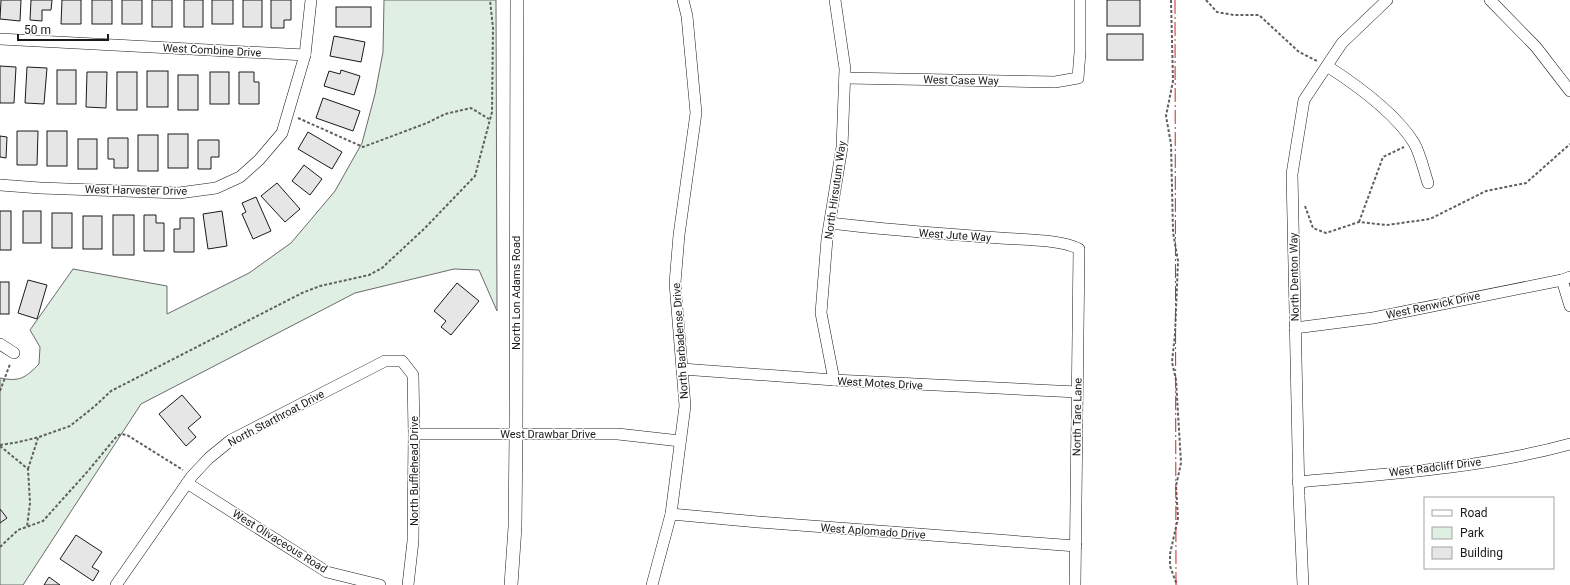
<svg xmlns="http://www.w3.org/2000/svg" width="1570" height="585" viewBox="0 0 1570 585" font-family="Roboto,sans-serif">
	<style>
		.green { fill: #e0efe3; stroke: #6a6a6a }
		.building { fill: #e6e6e6; stroke: #1a1a1a }
		.lines { fill: none; stroke-linecap: round; stroke-linejoin: round }
		.minor-casing { stroke: #1a1a1a; stroke-width: 12 }
		.tertiary-casing { stroke: #1a1a1a; stroke-width: 14 }
		.path { stroke: #5f5f5f; stroke-width: 2; stroke-dasharray: 3 2; stroke-linecap: butt }
		.minor { stroke: #fff; stroke-width: 11 }
		.tertiary { stroke: #fff; stroke-width: 13 }
		.power { stroke: #c62828; stroke-width: 1; stroke-dasharray: 14 3 2 3; stroke-linecap: butt }
		.labels { text-anchor: middle; stroke-width: 3; stroke-linejoin: round; paint-order: stroke }
		.street-label { font-size: 11px; fill: #1a1a1a; stroke: #fff }
	</style>
	<rect width="100%" height="100%" fill="#fff"/>
	<path class="green" d="M384,0H496L497,311L479,270L454,269L355,293L141,404L23,585H0V378C20,382 25,378 39,364L40,347L30,330L73,269L167,286V314L249,273L291,243L335,191L362,143L375,94L383,52Z"/>
	<g class="building">
		<path d="M1,0H21L20,21L0,19Z"/>
		<path d="M31,0H52L51,10H42V21L30,20Z"/>
		<path d="M62,0H81V24H61Z"/>
		<rect x="92" y="0" width="20" height="24"/>
		<rect x="122" y="0" width="20" height="24"/>
		<rect x="152" y="0" width="20" height="27"/>
		<rect x="184" y="0" width="19" height="27"/>
		<rect x="212" y="0" width="21" height="24"/>
		<rect x="243" y="0" width="19" height="27"/>
		<path d="M271,0H291V20H284V28H271Z"/>
		<rect x="1107" y="0" width="33" height="26"/>
		<rect x="336" y="7" width="35" height="20"/>
		<rect x="1107" y="34" width="36" height="26"/>
		<path d="M334,36L365,42L361,62L330,56Z"/>
		<path d="M0,66L16,67L14,103H0Z"/>
		<path d="M27,67L47,68L44,104L25,103Z"/>
		<rect x="57" y="70" width="19" height="34"/>
		<path d="M341,70L360,76L354,95L324,86L329,71L340,74Z"/>
		<rect x="147" y="71" width="21" height="36"/>
		<path d="M87,72H107L106,108L86,107Z"/>
		<rect x="117" y="72" width="20" height="38"/>
		<rect x="210" y="72" width="19" height="32"/>
		<path d="M239,72H254V82H259V104H239Z"/>
		<rect x="178" y="75" width="20" height="35"/>
		<path d="M323,98L360,111L353,131L316,118Z"/>
		<path d="M17,131H38L37,165H17Z"/>
		<rect x="47" y="131" width="20" height="35"/>
		<path d="M308,132L342,152L332,169L298,149Z"/>
		<rect x="168" y="134" width="20" height="34"/>
		<rect x="138" y="135" width="20" height="36"/>
		<path d="M0,136L7,137L6,158L0,157Z"/>
		<path d="M108,138H128V168H114V159H108Z"/>
		<rect x="78" y="139" width="19" height="30"/>
		<path d="M198,140H219V157H211V169H198Z"/>
		<path d="M304,165L322,179L310,195L292,181Z"/>
		<path d="M277,183L300,209L285,222L261,196Z"/>
		<path d="M256,197L271,231L253,239L242,214L246,212L242,203Z"/>
		<rect x="0" y="211" width="11" height="39"/>
		<rect x="23" y="211" width="18" height="32"/>
		<path d="M222,211L227,246L208,249L203,214Z"/>
		<rect x="52" y="213" width="20" height="35"/>
		<rect x="113" y="215" width="21" height="40"/>
		<path d="M144,215H156V223H164V251H144Z"/>
		<rect x="83" y="216" width="19" height="33"/>
		<path d="M180,218H194V252H174V229H180Z"/>
		<path d="M28,280L47,285L37,319L18,313Z"/>
		<rect x="0" y="282" width="9" height="32"/>
		<path d="M457,283L479,301L451,335L441,327L446,321L434,311Z"/>
		<path d="M182,395L201,417L188,428L196,437L186,446L159,414Z"/>
		<path d="M0,509L7,518L0,523Z"/>
		<path d="M76,535L102,552L92,567L99,571L93,581L60,559Z"/>
		<path d="M49,577L60,585H44Z"/>
	</g>
	<g class="lines">
		<defs>
			<g id="minor">
				<path d="M1490,0L1536,47L1570,91"/>
				<path d="M0,39L305,55"/>
				<path d="M1327,66C1355,84 1396,114 1414,143C1420,153 1424,171 1428,183"/>
				<path d="M845,78L1055,82L1078,78L1080,52V0"/>
				<path d="M0,185L40,188L179,193L216,188L240,177L259,160L282,133L305,55L311,0"/>
				<path d="M830,223C887,230 943,234 1000,238C1022,240 1061,239 1079,249L1075,585"/>
				<path d="M1562,280L1570,306"/>
				<path d="M1295,328L1373,318L1562,280L1570,277"/>
				<path d="M0,344L14,353"/>
				<path d="M682,369L834,380L1077,392"/>
				<path d="M834,380L821,313L827,239L842,147L845,69L835,0"/>
				<path d="M414,434H618L680,441"/>
				<path d="M1298,482C1388,474 1483,468 1570,444"/>
				<path d="M187,483L327,572L380,585"/>
				<path d="M671,514L758,522L1076,546"/>
				<path d="M116,585L192,476L209,458L231,440L385,361H402L413,375L414,434L413,541L408,585"/>
				<path d="M652,585L671,514L685,406L675,283L679,235L696,113L687,16L683,0"/>
				<path d="M1303,585L1299,496L1292,174L1304,100L1342,43L1387,0"/>
			</g>
			<path id="tertiary" d="M511,585L515,527L516,434L517,0"/>
		</defs>
		<use href="#minor" class="minor-casing"/>
		<use href="#tertiary" class="tertiary-casing"/>
		<g class="path">
			<path d="M1171,0L1173,81L1166,116L1171,144L1173,232L1178,261L1175,334L1172,362L1176,380L1181,463L1176,486L1178,518L1170,554V566L1177,585"/>
			<path d="M1206,0L1217,12L1234,15H1259L1299,52L1317,61"/>
			<path d="M298,118L363,147L427,123L445,114L471,108L489,119"/>
			<path d="M1305,206L1313,228L1326,233L1359,222L1387,225L1430,219L1486,191L1526,183L1570,144"/>
			<path d="M1359,222L1383,157L1404,147"/>
			<path d="M0,391L10,364"/>
			<path d="M0,445L19,442L39,437L70,426L95,406L111,391L302,293L320,286L369,275L382,268L425,228L475,176L492,112L493,28L490,0"/>
			<path d="M0,446L28,469L30,503L27,527"/>
			<path d="M28,469L38,438"/>
			<path d="M0,547L18,530L43,521L88,471L117,436L121,434L127,435L183,470"/>
		</g>
		<use href="#minor" class="minor"/>
		<use href="#tertiary" class="tertiary"/>
		<path class="power" d="M1175,0L1176,585"/>
	</g>
	<g class="labels">
		<g class="street-label">
			<text transform="translate(212 50) rotate(3)" y="4">West Combine Drive</text>
			<text transform="translate(961 80) rotate(1)" y="4">West Case Way</text>
			<text transform="translate(136 190) rotate(1)" y="4">West Harvester Drive</text>
			<text transform="translate(835 190) rotate(-82)" y="4">North Hirsutum Way</text>
			<text transform="translate(955 235) rotate(4)" y="4">West Jute Way</text>
			<text transform="translate(1294 277) rotate(-91)" y="4">North Denton Way</text>
			<text transform="translate(516 293) rotate(-90)" y="4">North Lon Adams Road</text>
			<text transform="translate(1433 305) rotate(-12)" y="4">West Renwick Drive</text>
			<text transform="translate(680 341) rotate(-94)" y="4">North Barbadense Drive</text>
			<text transform="translate(880 383) rotate(3)" y="4">West Motes Drive</text>
			<text transform="translate(1077 417) rotate(-89)" y="4">North Tare Lane</text>
			<text transform="translate(276 418) rotate(-28)" y="4">North Starthroat Drive</text>
			<text x="548" y="438">West Drawbar Drive</text>
			<text transform="translate(1435 467) rotate(-7)" y="4">West Radcliff Drive</text>
			<text transform="translate(414 471) rotate(-90)" y="4">North Bufflehead Drive</text>
			<text transform="translate(873 531) rotate(4)" y="4">West Aplomado Drive</text>
			<text transform="translate(280 541) rotate(32)" y="4">West Olivaceous Road</text>
		</g>
	</g>
	<rect x="1424" y="497" width="130" height="72" fill="#ffffff" stroke="#a3a3a3"/>
	<rect x="1432" y="510" width="20" height="6" fill="#ffffff" stroke="#a3a3a3"/>
	<text x="1460" y="517" font-size="12" fill="#1a1a1a">Road</text>
	<rect x="1432" y="527" width="20" height="12" fill="#e0efe3" stroke="#a3a3a3"/>
	<text x="1460" y="537" font-size="12" fill="#1a1a1a">Park</text>
	<rect x="1432" y="547" width="20" height="12" fill="#e6e6e6" stroke="#a3a3a3"/>
	<text x="1460" y="557" font-size="12" fill="#1a1a1a">Building</text>
	<path d="M18 34v6h90v-6" fill="none" stroke="#1a1a1a" stroke-width="2"/>
	<text x="24" y="34" font-size="12" fill="#1a1a1a" stroke="#ffffff" stroke-width="3" paint-order="stroke">50 m</text>
</svg>
